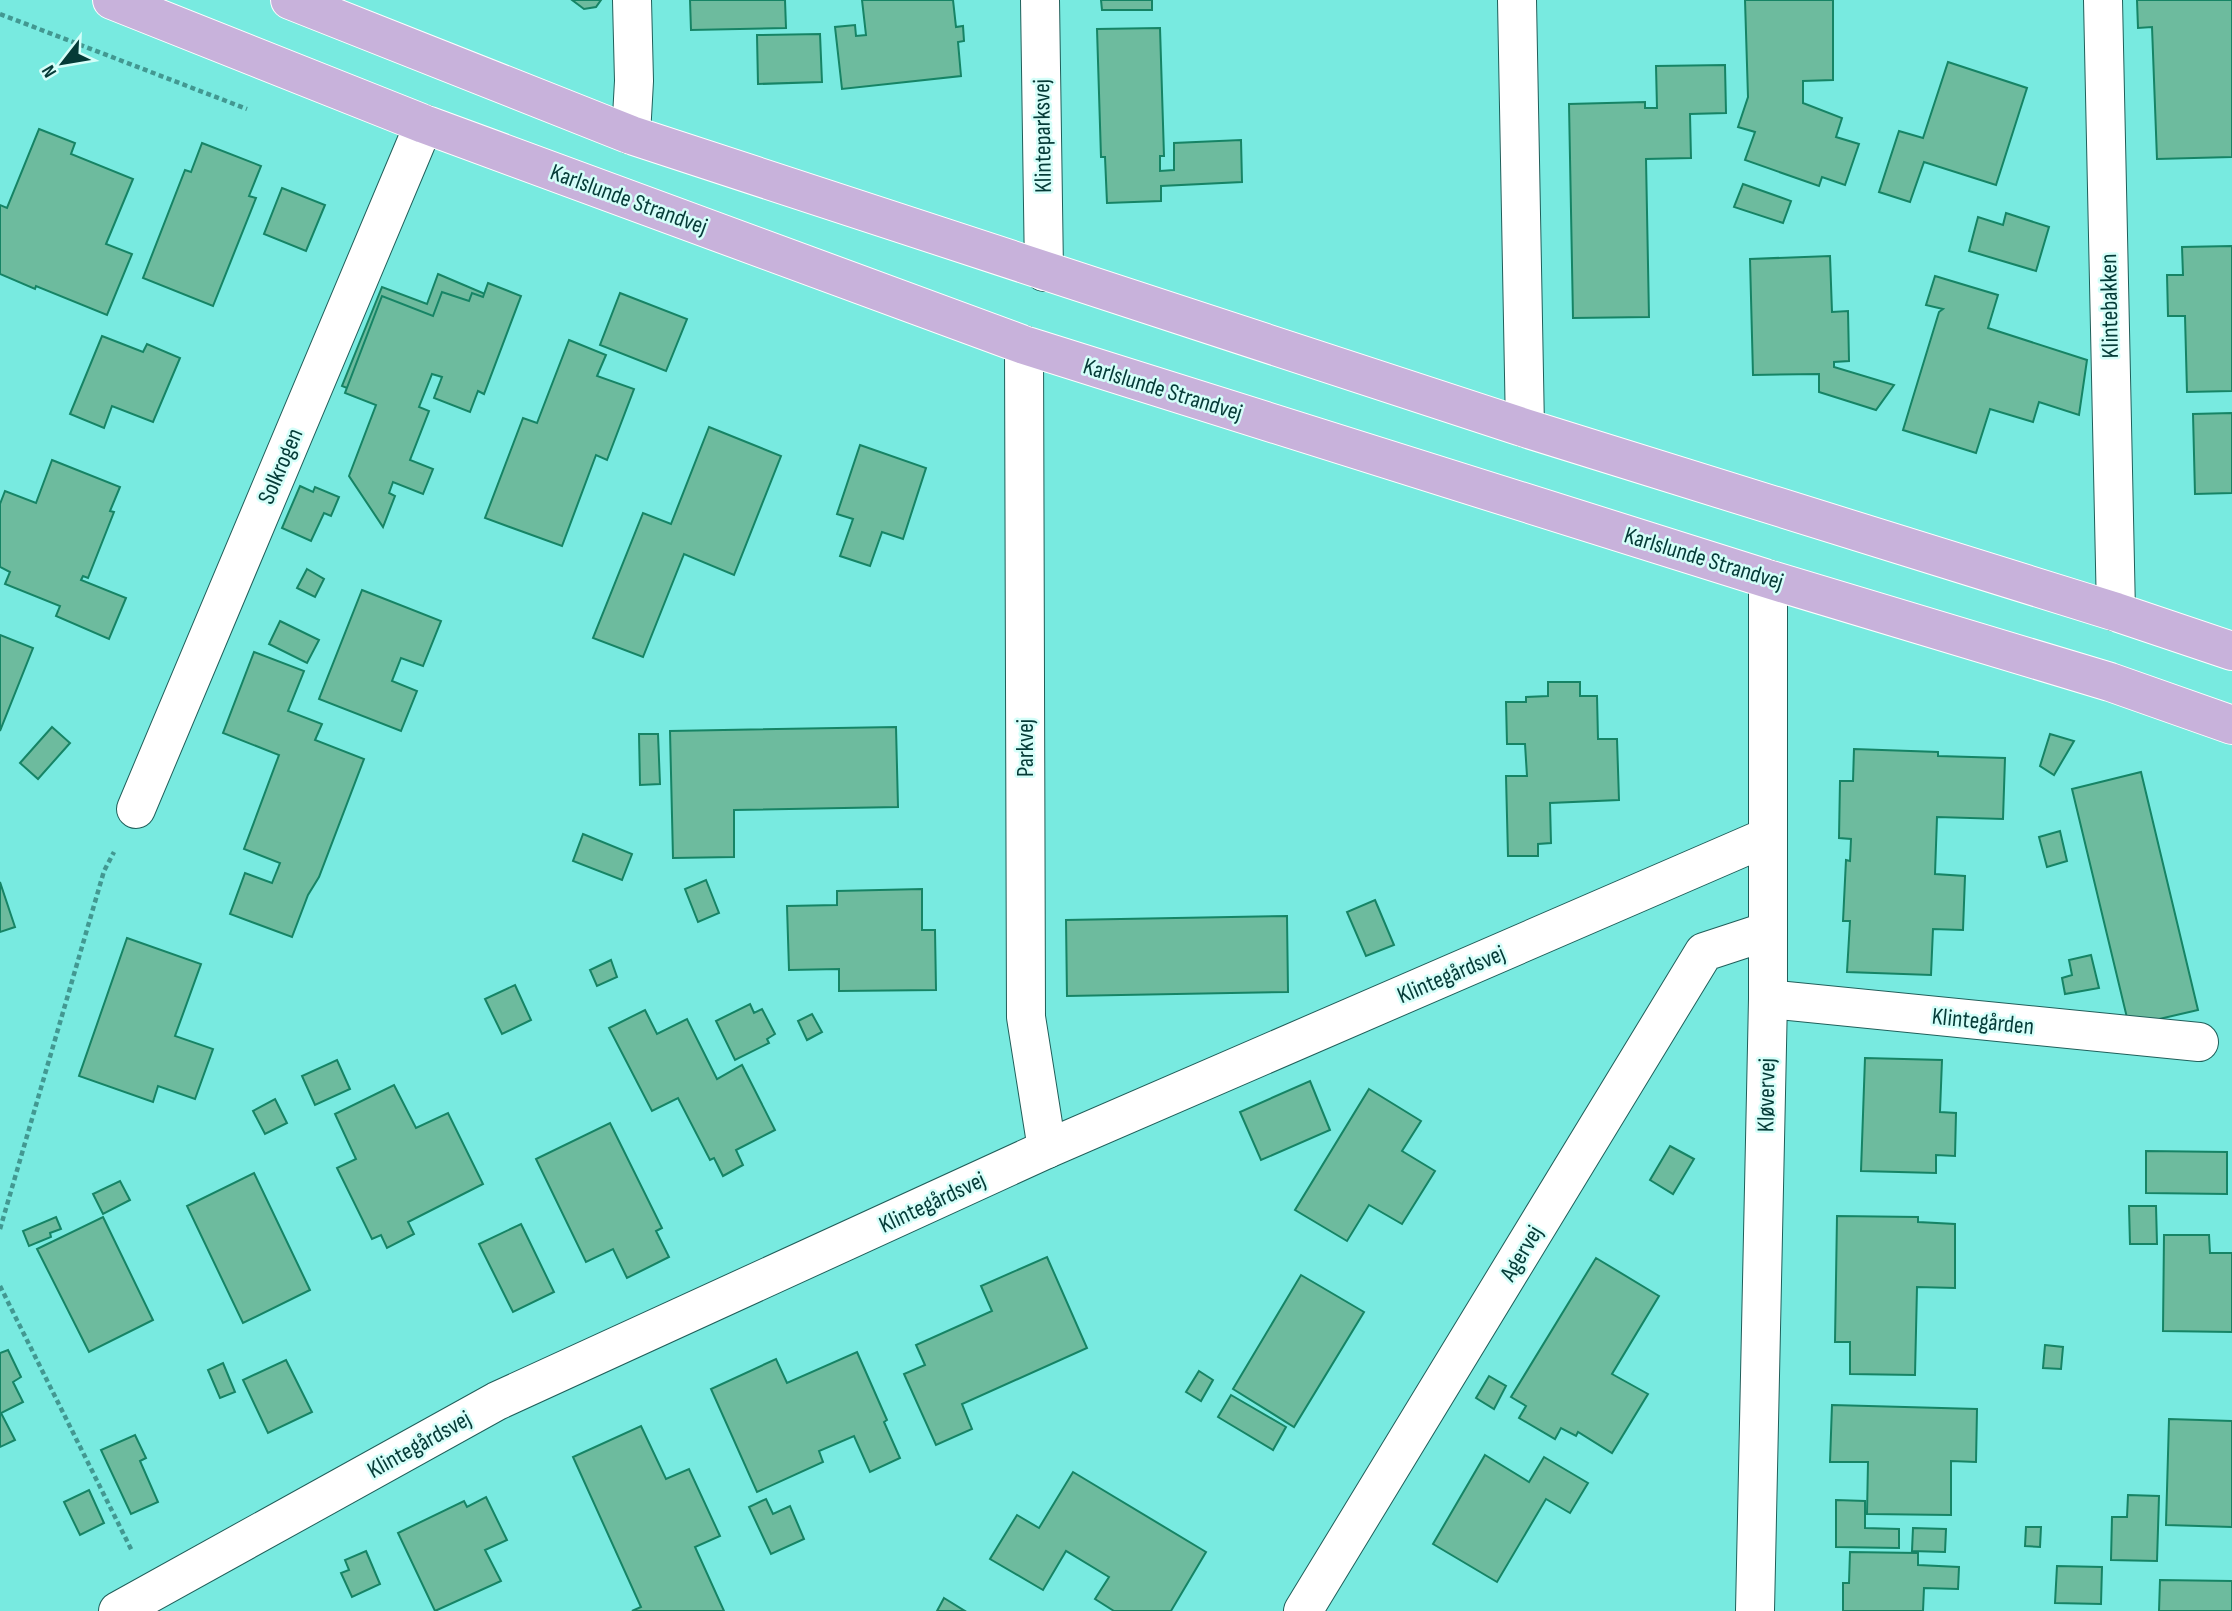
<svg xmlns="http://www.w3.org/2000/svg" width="2232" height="1611" viewBox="0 0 2232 1611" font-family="'Sofia Sans Condensed',sans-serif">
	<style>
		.building { fill: #6dbb9e; stroke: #168465; stroke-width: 2 }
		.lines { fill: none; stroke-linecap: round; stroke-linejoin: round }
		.minor-casing { stroke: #205f5a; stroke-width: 40 }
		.major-casing { stroke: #fff; stroke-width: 40 }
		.path { stroke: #429891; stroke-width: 4.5; stroke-dasharray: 5 3.5; stroke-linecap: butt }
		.minor { stroke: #fff; stroke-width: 38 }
		.major { stroke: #c8b2db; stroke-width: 38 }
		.labels { text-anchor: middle; stroke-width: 5; stroke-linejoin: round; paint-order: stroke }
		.street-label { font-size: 24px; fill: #053b37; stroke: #d5fef9 }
	</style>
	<rect width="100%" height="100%" fill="#78eae0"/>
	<g class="building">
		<path d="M572,0H601L596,7L584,9Z"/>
		<path d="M690,0H785L786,28L691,30Z"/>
		<path d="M862,0H953L956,27L963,26L964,41L958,42L961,76L842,89L835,27L855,25L856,36L866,35Z"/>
		<path d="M1101,0H1152V10H1102Z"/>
		<path d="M1745,0H1833V80L1803,81V103L1842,118L1836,137L1859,144L1845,185L1822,177L1819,186L1745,160L1755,132L1738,127L1748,97Z"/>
		<path d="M2137,0H2232V157L2157,159L2152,27L2138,28Z"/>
		<path d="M1160,28L1164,156H1160V171L1174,170V143L1241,140L1242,182L1161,186V201L1107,203L1105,157H1101L1097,29Z"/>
		<path d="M820,34L822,82L758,84L757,35Z"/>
		<path d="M1948,62L2027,88L1996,185L1924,162L1910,202L1879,192L1899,131L1923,138Z"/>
		<path d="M1725,65L1726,113L1690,114L1691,158L1646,159L1649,317L1573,318L1569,104L1645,102V108H1657L1656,66Z"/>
		<path d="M39,129L75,143L71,154L133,179L106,244L132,254L107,315L36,286L35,289L0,274V205L7,208Z"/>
		<path d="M202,143L261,166L249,196L256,198L213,306L143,278L185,170L191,172Z"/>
		<path d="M1743,184L1791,201L1783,223L1734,207Z"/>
		<path d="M282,188L325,205L306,251L264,234Z"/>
		<path d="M2006,213L2049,227L2036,271L1969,251L1978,217L2003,225Z"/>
		<path d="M2232,246V391L2187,392L2185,316H2168L2167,275H2183L2182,247Z"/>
		<path d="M1830,256L1832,312L1848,311L1849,361L1834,362V367L1894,385L1876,410L1819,392V374L1753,375L1750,259Z"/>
		<path d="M438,274L511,305L480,381L409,352L387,404L342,386L382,287L427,304Z"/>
		<path d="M1935,276L1998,295L1988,328L2087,360L2079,415L2039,402L2033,422L1990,409L1976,453L1903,430L1939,312L1943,309L1926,305Z"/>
		<path d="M488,283L521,296L484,394L478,391L470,412L434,398L442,377L432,374L419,407L429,411L410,460L433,469L423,494L393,482L389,493L395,496L383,527L349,476L376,405L345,393L382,296L433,316L442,292L469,301L472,293L483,297Z"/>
		<path d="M620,293L687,319L666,371L600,345Z"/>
		<path d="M102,336L143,352L147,344L180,358L153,422L112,406L104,428L70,414Z"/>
		<path d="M569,340L606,355L597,376L634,389L607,460L596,455L562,546L485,518L523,418L537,423Z"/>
		<path d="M2232,413V493L2195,494L2193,414Z"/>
		<path d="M709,427L781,456L734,575L684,554L643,657L593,638L643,513L671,524Z"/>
		<path d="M860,445L926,468L903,539L882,532L870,566L840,556L853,519L837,514Z"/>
		<path d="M52,460L120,487L110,511L114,512L88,578L83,576L81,580L126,598L109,639L56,616L60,606L5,584L10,572L0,567V504L5,491L36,503Z"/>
		<path d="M300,486L313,492L315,487L339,497L331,516L324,513L311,541L282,528Z"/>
		<path d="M307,569L324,579L315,597L297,588Z"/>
		<path d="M362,590L441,621L423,666L401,658L392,681L417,691L401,731L319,699Z"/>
		<path d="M280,621L319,640L307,663L269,644Z"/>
		<path d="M0,635L33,648L0,731Z"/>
		<path d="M254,652L304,671L288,711L322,724L315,740L364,759L319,877L308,895L292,937L230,914L245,873L272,883L280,863L244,849L279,755L223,733Z"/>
		<path d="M1548,682H1580V696H1597L1598,739H1617L1619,800L1550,803L1551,843L1538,844V856H1508L1506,776H1527L1525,744H1507L1506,702H1526V697L1548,696Z"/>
		<path d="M52,727L70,743L38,779L20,763Z"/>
		<path d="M896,727L898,807L734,810V857L673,858L670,731Z"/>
		<path d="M639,734H658L660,784L640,785Z"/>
		<path d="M2050,734L2074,741L2054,775L2040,766Z"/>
		<path d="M1854,749L1938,752V756L2005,758L2003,819L1937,817L1935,874L1965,876L1963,930L1933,929L1931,975L1847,972L1850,921H1843L1846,860L1850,861L1851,839L1839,838L1840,781H1853Z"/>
		<path d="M2141,772L2198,1010L2129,1026L2072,789Z"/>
		<path d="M2060,831L2067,861L2047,867L2039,837Z"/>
		<path d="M583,834L632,854L622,880L573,861Z"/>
		<path d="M706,880L719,913L698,922L685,889Z"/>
		<path d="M0,882L15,927L0,932Z"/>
		<path d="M922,889V930H935L936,990L839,991V969L789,970L787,906L837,905V891Z"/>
		<path d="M1375,900L1394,945L1366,956L1347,912Z"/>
		<path d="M1287,916L1288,992L1067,996L1066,920Z"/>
		<path d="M127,938L201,964L175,1036L213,1049L195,1099L158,1086L153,1102L79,1076Z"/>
		<path d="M2091,955L2099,988L2065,994L2062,978L2072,975L2069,960Z"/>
		<path d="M611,960L617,977L597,986L590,970Z"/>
		<path d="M515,985L531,1020L502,1034L485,999Z"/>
		<path d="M750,1004L754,1013L762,1009L775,1034L767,1039L769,1043L735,1060L716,1021Z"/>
		<path d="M645,1010L657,1034L687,1019L717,1079L742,1065L775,1130L736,1150L743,1165L723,1176L714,1158L710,1160L678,1098L652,1111L609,1028Z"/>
		<path d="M812,1014L822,1032L807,1040L798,1021Z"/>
		<path d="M1865,1058L1942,1060L1940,1112L1956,1113L1955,1156L1936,1155V1173L1861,1171Z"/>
		<path d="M337,1060L350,1089L315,1105L302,1076Z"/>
		<path d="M1310,1081L1330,1130L1261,1160L1240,1112Z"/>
		<path d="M394,1085L416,1128L448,1113L483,1184L408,1222L414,1234L387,1248L381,1235L372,1239L337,1168L356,1159L335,1114Z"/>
		<path d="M1369,1089L1421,1121L1402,1151L1435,1171L1402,1224L1369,1205L1347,1241L1295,1210Z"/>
		<path d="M275,1099L287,1123L265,1134L253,1111Z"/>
		<path d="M610,1123L662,1228L656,1231L669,1257L627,1278L613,1249L586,1262L536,1159Z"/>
		<path d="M1670,1146L1694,1159L1673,1194L1650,1180Z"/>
		<path d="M2146,1151L2227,1152V1194L2146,1193Z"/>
		<path d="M254,1173L310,1290L243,1323L187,1206Z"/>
		<path d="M120,1181L130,1200L103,1214L93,1194Z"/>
		<path d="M2129,1206H2156L2157,1244H2130Z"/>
		<path d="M1837,1216L1918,1217V1222L1955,1224V1288L1917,1287L1915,1375L1850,1374V1342H1835Z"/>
		<path d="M56,1217L61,1229L50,1233L51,1237L29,1246L23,1231Z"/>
		<path d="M103,1217L153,1320L89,1352L37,1249Z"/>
		<path d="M521,1224L554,1292L513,1312L479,1244Z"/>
		<path d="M2164,1235H2209L2210,1253H2232V1332L2163,1331Z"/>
		<path d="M1047,1257L1087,1348L962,1404L972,1429L936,1445L904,1374L925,1365L916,1345L992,1311L981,1286Z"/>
		<path d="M1596,1258L1659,1296L1612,1374L1648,1394L1612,1453L1578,1432L1576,1436L1561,1428L1555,1439L1519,1418L1526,1406L1511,1397Z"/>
		<path d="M1301,1275L1364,1312L1294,1427L1233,1389Z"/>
		<path d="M2045,1345L2063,1347L2061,1369L2043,1368Z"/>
		<path d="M8,1350L21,1377L13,1382L23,1402L1,1413L15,1440L0,1447V1353Z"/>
		<path d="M857,1352L887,1420L884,1422L900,1458L870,1472L854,1436L819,1451L823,1462L757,1492L711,1389L776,1359L787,1383Z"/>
		<path d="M286,1360L312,1412L268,1433L243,1380Z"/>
		<path d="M223,1363L235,1392L220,1398L208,1370Z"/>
		<path d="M1199,1371L1213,1380L1201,1401L1186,1392Z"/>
		<path d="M1489,1376L1506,1386L1494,1409L1476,1398Z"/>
		<path d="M1231,1395L1286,1427L1273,1450L1218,1417Z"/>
		<path d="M1832,1405L1977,1409L1976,1462L1951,1461V1515L1867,1514L1868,1462H1830Z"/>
		<path d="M2169,1419L2232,1421V1527L2166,1525Z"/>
		<path d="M641,1426L666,1479L689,1469L720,1536L695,1547L724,1611H632L641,1607L573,1457Z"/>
		<path d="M135,1435L146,1458L140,1461L158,1502L131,1514L101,1450Z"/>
		<path d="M1485,1455L1529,1482L1544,1457L1588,1483L1570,1513L1546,1499L1497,1582L1433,1544Z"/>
		<path d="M1073,1472L1206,1552L1171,1611H1114L1095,1599L1109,1577L1066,1551L1043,1590L990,1559L1017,1515L1039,1528Z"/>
		<path d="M89,1490L104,1523L80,1535L64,1502Z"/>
		<path d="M2128,1495L2159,1496L2157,1561L2111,1560L2112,1517H2127Z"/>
		<path d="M486,1497L507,1540L485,1550L501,1581L435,1611L398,1533L464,1501L467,1507Z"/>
		<path d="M766,1499L773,1514L790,1506L804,1539L771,1554L749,1507Z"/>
		<path d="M1836,1500L1865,1501V1528L1899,1529V1548L1836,1547Z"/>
		<path d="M2026,1527H2041L2040,1547L2025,1546Z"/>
		<path d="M1913,1528L1946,1529L1945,1552L1912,1551Z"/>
		<path d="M366,1551L380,1584L352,1597L341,1573L349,1570L345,1560Z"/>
		<path d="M1850,1552L1918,1553V1565L1959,1567L1958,1589L1924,1588L1923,1611H1843V1583H1849Z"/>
		<path d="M2057,1566L2102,1567L2101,1604L2055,1603Z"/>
		<path d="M2160,1580L2232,1581V1611H2159Z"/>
		<path d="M944,1598L965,1611H937Z"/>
	</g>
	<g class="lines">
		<defs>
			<g id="minor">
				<path d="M1040,0L1044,272"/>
				<path d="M1517,0L1525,428"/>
				<path d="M2103,0L2116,612"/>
				<path d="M631,135L634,81L632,0"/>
				<path d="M1024,345L1026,1017L1047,1149"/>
				<path d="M136,809L424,124"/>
				<path d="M1768,999L2199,1042"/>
				<path d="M118,1611L497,1401L1047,1149L1767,837"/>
				<path d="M1303,1611L1704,952L1768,931"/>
				<path d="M1755,1611L1768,999V579"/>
			</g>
			<g id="major">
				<path d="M112,0L424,124L1024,345L1768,579L2110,682L2232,725"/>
				<path d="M290,0L631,135L1525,428L2116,612L2232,651"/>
			</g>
		</defs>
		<use href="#minor" class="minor-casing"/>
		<use href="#major" class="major-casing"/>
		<g class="path">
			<path d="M0,14L247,109"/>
			<path d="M0,1229L104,871L114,852"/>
			<path d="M0,1286L132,1551"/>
		</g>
		<use href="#minor" class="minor"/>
		<use href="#major" class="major"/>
	</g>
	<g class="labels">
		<g class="street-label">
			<text transform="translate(1042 136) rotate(-91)" y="8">Klinteparksvej</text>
			<text transform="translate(629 199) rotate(20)" y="8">Karlslunde Strandvej</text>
			<text transform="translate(2109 306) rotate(-91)" y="8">Klintebakken</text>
			<text transform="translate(1163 389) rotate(17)" y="8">Karlslunde Strandvej</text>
			<text transform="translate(280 466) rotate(-67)" y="8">Solkrogen</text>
			<text transform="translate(1704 558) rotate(17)" y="8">Karlslunde Strandvej</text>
			<text transform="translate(1025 748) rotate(-90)" y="8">Parkvej</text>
			<text transform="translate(1451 974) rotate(-23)" y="8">Klintegårdsvej</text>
			<text transform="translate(1983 1021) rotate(6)" y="8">Klintegården</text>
			<text transform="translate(1766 1095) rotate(-89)" y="8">Kløvervej</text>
			<text transform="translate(932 1202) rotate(-25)" y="8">Klintegårdsvej</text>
			<text transform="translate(1521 1253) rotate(-59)" y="8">Agervej</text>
			<text transform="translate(419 1444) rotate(-29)" y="8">Klintegårdsvej</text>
		</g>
	</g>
	<g transform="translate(63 63) rotate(239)" stroke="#d5fef9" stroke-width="5" paint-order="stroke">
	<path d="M0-5L12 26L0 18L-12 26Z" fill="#053b37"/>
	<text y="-10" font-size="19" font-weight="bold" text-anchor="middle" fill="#053b37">N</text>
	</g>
</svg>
